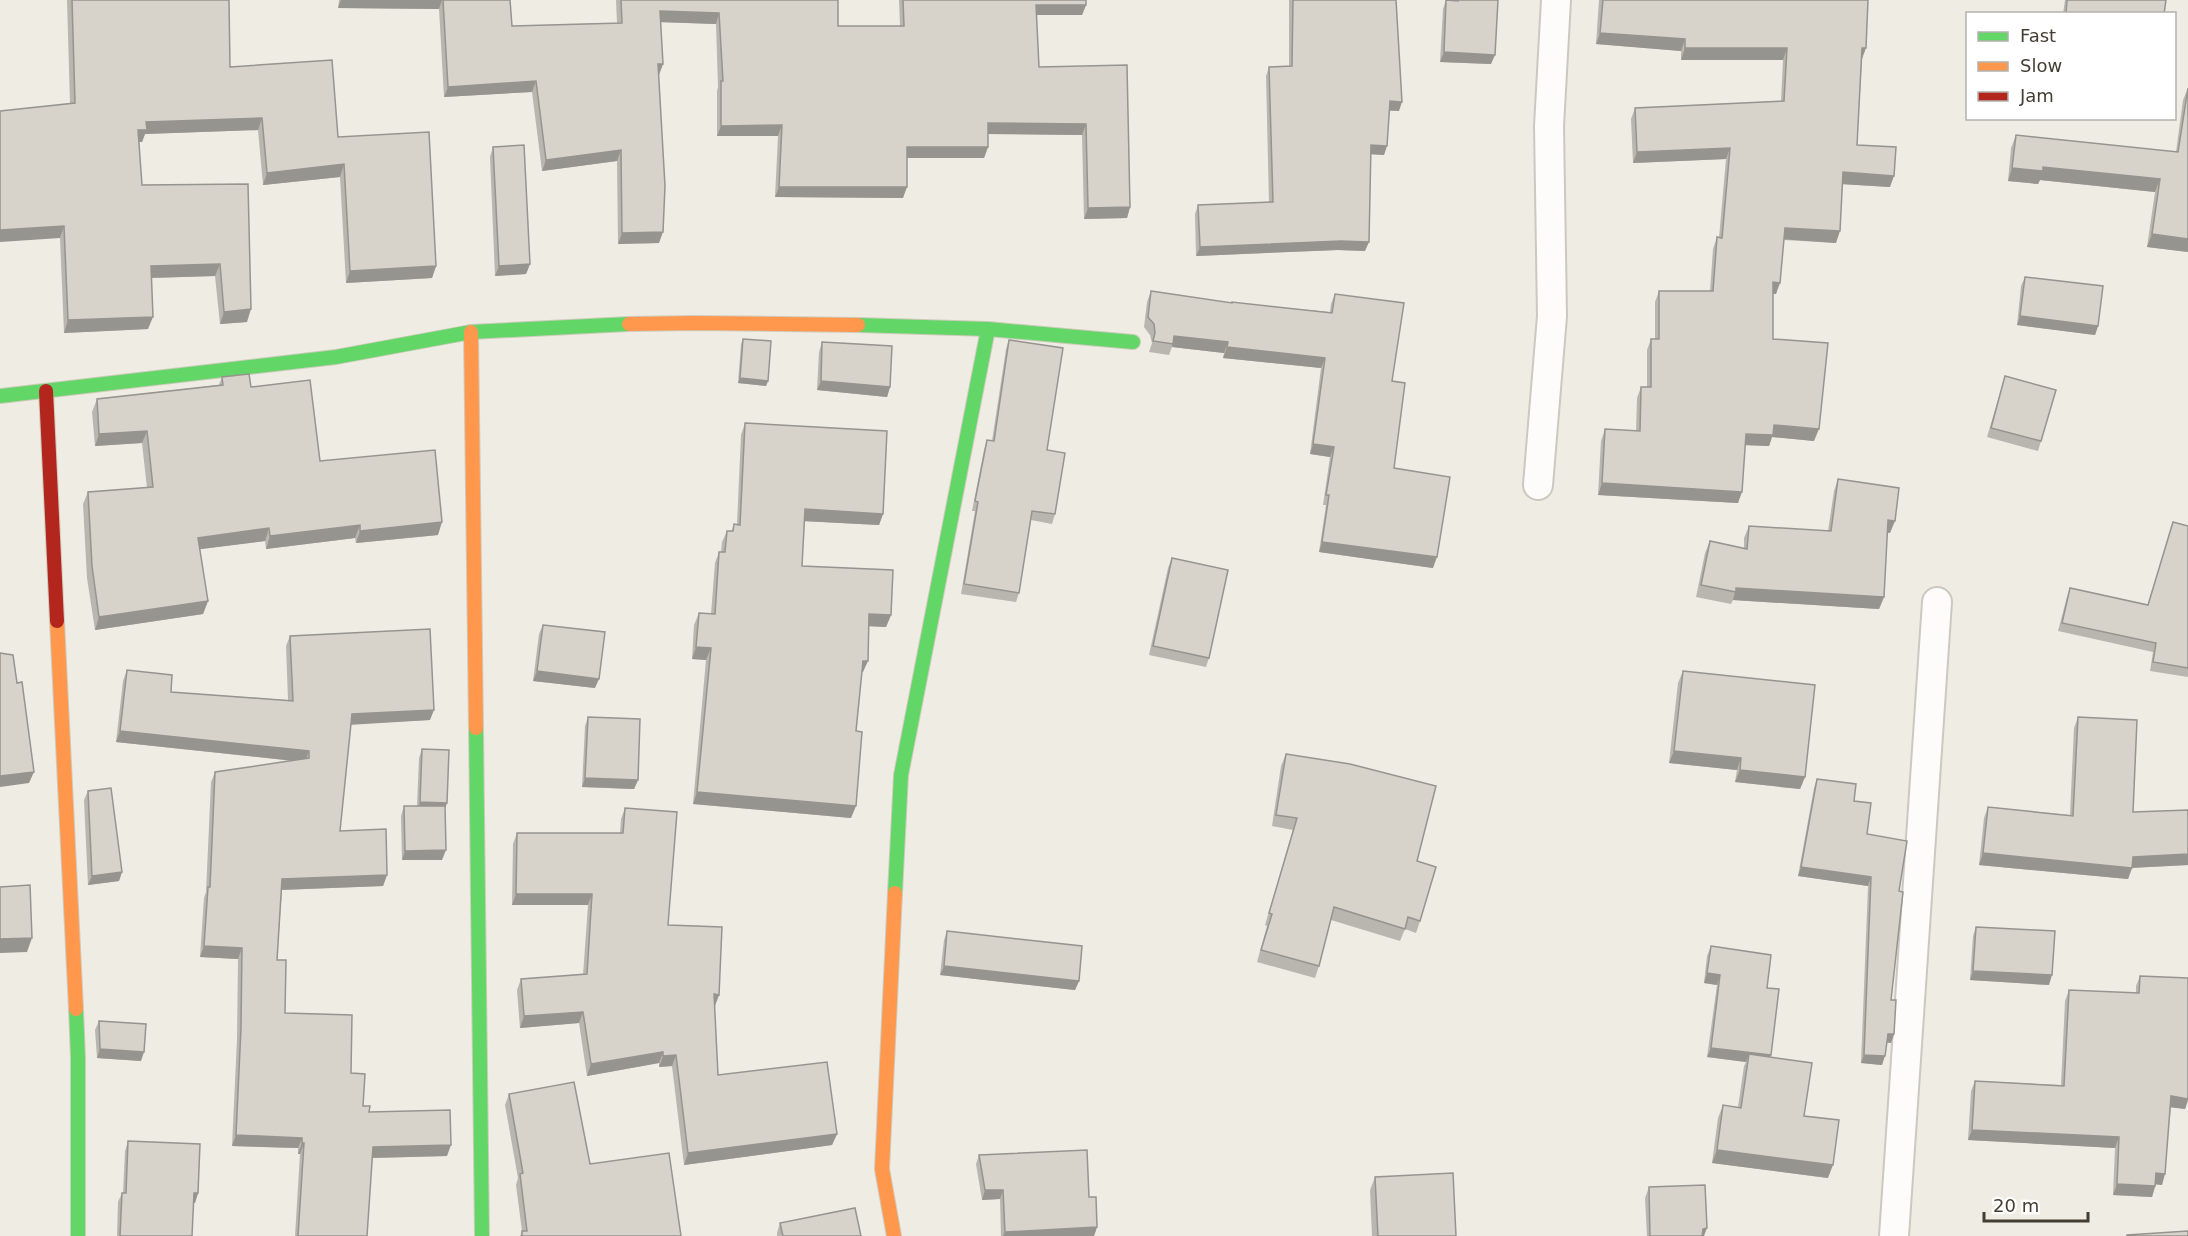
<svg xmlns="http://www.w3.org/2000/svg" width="2188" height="1236" viewBox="0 0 2188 1236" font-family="'DejaVu Sans',sans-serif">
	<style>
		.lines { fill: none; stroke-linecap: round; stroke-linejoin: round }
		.street-casing { stroke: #cbc8c0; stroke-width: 32 }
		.fast-casing { stroke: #d0cbbc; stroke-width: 16 }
		.slow-casing { stroke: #d0cbbc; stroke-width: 16 }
		.jam-casing { stroke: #d0cbbc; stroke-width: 16 }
		.street { stroke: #fdfcfb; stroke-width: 28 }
		.fast { stroke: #63d668; stroke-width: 14 }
		.slow { stroke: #ff974d; stroke-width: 14 }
		.jam { stroke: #b3261e; stroke-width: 14 }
		.wall { fill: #b9b5af }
		.shaded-wall { fill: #96948e }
		.building { fill: #d7d3cb; stroke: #96948e; stroke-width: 1.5 }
	</style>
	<rect width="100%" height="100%" fill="#efece4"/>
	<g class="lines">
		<defs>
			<g id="street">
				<path d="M1538,485L1552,316L1549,126L1556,0"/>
				<path d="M1894,1236L1937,602"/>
			</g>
			<g id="fast">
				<path d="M858,325L988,329L1133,342"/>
				<path d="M0,396L336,357L471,332L629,324"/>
				<path d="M476,728L482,1236"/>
				<path d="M895,893L901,775L988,329"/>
				<path d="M76,1009L78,1058V1236"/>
			</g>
			<g id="slow">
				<path d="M629,324L694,323L858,325"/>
				<path d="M471,332L476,728"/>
				<path d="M57,621L76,1009"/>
				<path d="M894,1236L882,1169L895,893"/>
			</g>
			<path id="jam" d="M46,391L57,621"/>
		</defs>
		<use href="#street" class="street-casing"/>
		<use href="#fast" class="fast-casing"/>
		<use href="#slow" class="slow-casing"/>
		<use href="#jam" class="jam-casing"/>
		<use href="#street" class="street"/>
		<use href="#fast" class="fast"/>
		<use href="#slow" class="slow"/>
		<use href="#jam" class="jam"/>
	</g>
	<g class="wall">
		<path d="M67,0H229L230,67L338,137L436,266L432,278L346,283L340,177L263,185L258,130L145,134L142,142H139L142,185L248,184L247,322L220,324L215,276L151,278L148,329L64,333L60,238L70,104Z"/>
		<path d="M339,0H510L512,26L617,23L616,0H838V26H900L899,0H1086V5L1082,15H1036L1039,67L1127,65L1130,207L1127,218L1084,219L1082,135L988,134V147L984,158H907L903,198L775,197L778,136H717V91L718,87L716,24L660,22L663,64L658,75L659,243L618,244L617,161L542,171L532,92L444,97L439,9L338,8Z"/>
		<path d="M1289,0H1396L1399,111H1390L1384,155L1370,154L1365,251L1338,250L1196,256L1195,214L1198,205L1269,203L1266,76L1269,67L1289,66Z"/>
		<path d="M1446,0H1498L1491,64L1440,62L1443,9Z"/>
		<path d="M1599,0H1868L1862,59L1857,145L1890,187L1843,184L1836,243L1784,240L1776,294H1773V339L1814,441L1772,437L1769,446L1745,445L1738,503L1598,495L1601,441L1605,429L1636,431L1637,398L1641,387H1647V350L1651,339H1655V302L1659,291H1710L1713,249L1717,237L1719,238L1726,159L1633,163L1631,119L1635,108L1781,101L1783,60H1681V51L1596,44Z"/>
		<path d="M2065,0H2166L2164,14H2063Z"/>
		<path d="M2188,88V252L2147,247L2155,192L2040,180L2038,184L2008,181L2011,148L2016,135L2176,152L2183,100Z"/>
		<path d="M493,147L530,264L526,274L495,276L490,157Z"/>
		<path d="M2025,277L2098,326L2095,335L2017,325L2021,286Z"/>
		<path d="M1151,291L1231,303L1330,312L1331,304L1335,294L1392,381L1394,468L1433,568L1319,552L1326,505H1323L1330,457L1310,454L1321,368L1223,358L1224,353L1172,347L1169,355L1149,352L1152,343L1150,335L1144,327L1147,302Z"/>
		<path d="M743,339L768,381L766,386L738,383L741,344Z"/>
		<path d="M1009,340L1047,450L1055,514L1052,524L1031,520L1019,593L1016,602L961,594L975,511H972L984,450L987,440L992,441L1006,349Z"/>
		<path d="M822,342L890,387L887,397L817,390L819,352Z"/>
		<path d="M2005,376L2041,441L2038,451L1987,437Z"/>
		<path d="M222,377L251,387L320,461L438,535L356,543L355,538L266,549L265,541L200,549L208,601L203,614L95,630L87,578L83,504L88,492L147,488L142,443L95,446L92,412L97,399L219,385Z"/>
		<path d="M745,423L883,514L879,525L804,521L802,566L891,615L886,627L868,626L863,672H862L856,731L851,818L693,804L706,660L692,659L694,625L699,613L711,614L715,563L719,552H721L722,542L727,531H732L734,524H737L741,435Z"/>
		<path d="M1838,479L1890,533H1887L1884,597L1879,609L1733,600L1731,604L1696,597L1705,553L1710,541L1744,548V538L1749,526L1828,531L1834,491Z"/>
		<path d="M2173,522L2188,526V677L2150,671L2153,652L2058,631L2067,597L2070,588L2148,605Z"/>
		<path d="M1172,558L1209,658L1206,667L1149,655L1168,568Z"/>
		<path d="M543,625L595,688L533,681L539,634Z"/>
		<path d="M290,636L430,720L351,724L340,831L387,875L383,886L282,890L277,960L285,1013L351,1073L363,1106L369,1112L447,1156L372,1158L367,1236H295L300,1154H298V1148L232,1146L237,1039L238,959L200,957L204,898L206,892L211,782L215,772L293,761L116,742L123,681L127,670L171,692L288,700L286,646Z"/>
		<path d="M1683,671L1805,777L1800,789L1735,782L1737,770L1669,763L1678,683Z"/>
		<path d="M588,717L638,780L634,789L582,787L585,726Z"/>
		<path d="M2078,717L2133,812L2188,865L2132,868L2128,879L1979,865L1984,818L1988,807L2070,815L2074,728Z"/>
		<path d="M422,749L445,810L442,860H402L401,816L404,806H417L419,758Z"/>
		<path d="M1286,754L1417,861L1420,921L1416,933L1405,929L1400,941L1331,920L1319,966L1315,978L1257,962L1267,926L1265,925L1293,830L1272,826L1281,766Z"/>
		<path d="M1817,779L1854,801L1867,834L1899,891L1891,1000L1894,1034L1891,1043L1886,1042L1882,1065L1861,1063L1868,886L1798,876L1814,788Z"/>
		<path d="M88,791L122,872L119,881L88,885L84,800Z"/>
		<path d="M625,808L668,925L719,995L714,1006L718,1075L837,1134L832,1145L684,1165L672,1066L659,1067V1063L587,1076L579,1023L520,1028L517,990L521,979L583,975L588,905H512L513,844L517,833H620L621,819Z"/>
		<path d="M1976,927L2049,985L1970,980L1973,936Z"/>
		<path d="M947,931L1079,981L1075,990L940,975L944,940Z"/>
		<path d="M1711,946L1767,988L1770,1057L1804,1116L1828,1178L1712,1163L1718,1118L1723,1105L1738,1107L1744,1066L1746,1062L1707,1057L1717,985L1704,983L1707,956Z"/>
		<path d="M2140,976L2188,978V1101L2185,1109L2171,1107L2162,1185L2156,1184L2152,1197L2113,1195L2115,1148L1968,1140L1971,1091L1975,1081L2061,1085L2065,1001L2069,990L2136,993V986Z"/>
		<path d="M99,1021L141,1061L97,1058L95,1030Z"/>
		<path d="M509,1094L590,1164L681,1236H520L522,1231L516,1185L518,1178L505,1105Z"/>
		<path d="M128,1141L198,1193L195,1203H193L192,1236H117L118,1202L122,1193H123L125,1151Z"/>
		<path d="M979,1155L1097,1227L1094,1236H1001L1000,1199L982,1200L976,1164Z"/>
		<path d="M1375,1177L1456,1236H1372L1370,1190Z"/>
		<path d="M1649,1187L1704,1236H1647L1645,1198Z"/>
		<path d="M780,1223L861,1236H777V1233Z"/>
	</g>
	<g class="shaded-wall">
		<path d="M341,0H442L439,9L338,8Z"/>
		<path d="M1036,5H1086L1082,15H1032Z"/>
		<path d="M660,11L719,13L716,24L656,22Z"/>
		<path d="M1600,33L1685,39L1681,51L1596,44Z"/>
		<path d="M1685,48H1787L1783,60H1681Z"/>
		<path d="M1862,48H1866L1862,59H1858Z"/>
		<path d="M1444,52L1495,55L1491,64L1440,62Z"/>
		<path d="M658,64H663L659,75H654Z"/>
		<path d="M536,81L532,92L444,97L448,87Z"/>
		<path d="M1390,101L1402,102L1399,111L1387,110Z"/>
		<path d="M262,118L258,130L145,134L142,142H134L138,130L146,122Z"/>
		<path d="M988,123L1086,124L1082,135L984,134Z"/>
		<path d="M782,125L778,136H717L721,126Z"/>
		<path d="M1371,145L1387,146L1384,155L1367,154Z"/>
		<path d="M907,147H988L984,158H903Z"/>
		<path d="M1730,148L1726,159L1633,163L1637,152Z"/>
		<path d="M621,150L617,161L542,171L546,160Z"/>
		<path d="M344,164L340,177L263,185L267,173Z"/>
		<path d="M2043,167L2160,179L2155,192L2040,180L2038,184L2008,181L2012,168Z"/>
		<path d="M1843,172L1894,176L1890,187L1839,184Z"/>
		<path d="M779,187H907L903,198L775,197Z"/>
		<path d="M1130,207L1127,218L1084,219L1088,208Z"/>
		<path d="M64,226L60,238L0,242V230Z"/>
		<path d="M1785,228L1840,231L1836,243L1781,239Z"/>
		<path d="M663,232L659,243L618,244L622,233Z"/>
		<path d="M2152,234L2188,239V252L2147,247Z"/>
		<path d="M1341,241L1369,242L1365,251L1338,250L1196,256L1200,247Z"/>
		<path d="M220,264L215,276L147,278L151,266Z"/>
		<path d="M530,264L526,274L495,276L499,266Z"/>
		<path d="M436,266L432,278L346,283L350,271Z"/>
		<path d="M1773,282L1780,283L1776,294H1769Z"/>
		<path d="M251,309L247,322L220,324L224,312Z"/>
		<path d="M2020,316L2098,326L2095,335L2017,325Z"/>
		<path d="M153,317L148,329L64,333L68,320Z"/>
		<path d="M1174,336L1228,342L1224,353L1172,347Z"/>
		<path d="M1227,347L1325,358L1321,368L1223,358Z"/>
		<path d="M740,378L768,381L766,386L738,383Z"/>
		<path d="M821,381L890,387L887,397L817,390Z"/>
		<path d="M1774,425L1819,429L1814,441L1772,437L1769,446L1742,445L1746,434Z"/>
		<path d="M147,431L142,443L95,446L99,434Z"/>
		<path d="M1313,444L1334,447L1330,457L1310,454Z"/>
		<path d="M1602,483L1742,492L1738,503L1598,495Z"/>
		<path d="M805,509L883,514L879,525L801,521Z"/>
		<path d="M1888,520L1895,521L1890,533L1884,532Z"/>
		<path d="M442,522L438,535L356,543L360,531Z"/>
		<path d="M360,525L355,538L266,549L270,536Z"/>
		<path d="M269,528L265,541L194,550L198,538Z"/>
		<path d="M1322,542L1437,557L1433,568L1319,552Z"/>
		<path d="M1736,588L1884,597L1879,609L1733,600Z"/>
		<path d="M208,601L203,614L95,630L99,617Z"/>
		<path d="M869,614L891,615L886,627L864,626Z"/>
		<path d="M696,647L711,648L706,660L692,659Z"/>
		<path d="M863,661H868L863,672H859Z"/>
		<path d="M537,671L599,679L595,688L533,681Z"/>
		<path d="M434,710L430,720L348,725L352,714Z"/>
		<path d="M120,731L309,751L305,762L116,742Z"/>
		<path d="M1674,751L1741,758L1737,770L1669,763Z"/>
		<path d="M1740,770L1805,777L1800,789L1735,782Z"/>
		<path d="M34,772L29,783L0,787V776Z"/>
		<path d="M585,778L638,780L634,789L582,787Z"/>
		<path d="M697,792L856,806L851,818L693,804Z"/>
		<path d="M420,802L447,803L444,812H417Z"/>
		<path d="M446,850L442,860H402L405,851Z"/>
		<path d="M1983,853L2132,868L2128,879L1979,865Z"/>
		<path d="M2188,854V865L2129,868L2133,857Z"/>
		<path d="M1801,867L1871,877L1868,886L1798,876Z"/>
		<path d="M122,872L119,881L88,885L92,876Z"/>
		<path d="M387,875L383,886L278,890L282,879Z"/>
		<path d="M516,894H592L588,905H512Z"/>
		<path d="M32,938L27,952L0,953V939Z"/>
		<path d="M204,946L242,948L238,959L200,957Z"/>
		<path d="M944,966L1079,981L1075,990L940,975Z"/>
		<path d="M1973,971L2052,975L2049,985L1970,980Z"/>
		<path d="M1707,973L1720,975L1717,985L1704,983Z"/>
		<path d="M714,994L719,995L715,1006H710Z"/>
		<path d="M583,1012L579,1023L520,1028L524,1016Z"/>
		<path d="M1888,1034H1894L1891,1043L1884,1042Z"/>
		<path d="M1711,1048L1771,1055L1767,1065L1749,1054L1746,1062L1707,1057Z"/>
		<path d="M100,1049L144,1052L141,1061L97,1058Z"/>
		<path d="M663,1052L659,1063L587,1076L591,1064Z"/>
		<path d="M676,1055L672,1066L659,1067L663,1056Z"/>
		<path d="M1864,1055L1885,1056L1882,1065L1861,1063Z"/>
		<path d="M2171,1096L2188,1099L2185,1109L2168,1107Z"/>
		<path d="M1972,1130L2119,1137L2115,1148L1968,1140Z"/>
		<path d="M837,1134L832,1145L684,1165L688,1153Z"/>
		<path d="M236,1135L302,1138L298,1148L232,1146Z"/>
		<path d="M302,1143H304L300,1154H298Z"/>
		<path d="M451,1145L447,1156L369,1158L373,1147Z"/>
		<path d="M1717,1150L1833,1165L1828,1178L1712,1163Z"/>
		<path d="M2156,1173L2165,1174L2162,1185L2152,1184Z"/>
		<path d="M2117,1184L2155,1186L2152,1197L2113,1195Z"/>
		<path d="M985,1190H1003L1000,1199L982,1200Z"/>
		<path d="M194,1193H198L195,1203H190Z"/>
		<path d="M1097,1227L1094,1236H1003L1005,1232Z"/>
		<path d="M1707,1228L1704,1236H1700L1703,1229Z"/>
	</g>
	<g class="building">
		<path d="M72,0H229L230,67L332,60L338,137L429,132L436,266L350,271L344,164L267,173L262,118L146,122L147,130H138L142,185L248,184L251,309L224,312L220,264L151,266L153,317L68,320L64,226L0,230V111L75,103Z"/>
		<path d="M443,0H510L512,26L622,23L621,0H838V26H904L903,0H1086V5H1036L1039,67L1127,65L1130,207L1088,208L1086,124L988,123V147H907V187H779L782,125L721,126V81H723L719,13L660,11L663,64H658L665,186L663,232L622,233L621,150L546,160L536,81L448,87Z"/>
		<path d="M1293,0H1396L1402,102L1390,101L1387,146L1371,145L1369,242L1341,241L1200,247L1198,205L1273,202L1269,67L1292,66Z"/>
		<path d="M1446,0L1458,1V0H1498L1495,55L1444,52Z"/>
		<path d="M1603,0H1868L1866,48H1862L1857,145L1896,147L1894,176L1843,172L1840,231L1785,228L1780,283L1773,282V339L1828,343L1819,429L1774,425L1773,435L1746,434L1742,492L1602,483L1605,429L1640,431L1641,387H1651V339H1659V291H1713L1717,237L1722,238L1730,148L1637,152L1635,108L1784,101L1787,48H1685V39L1600,33Z"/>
		<path d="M2067,0H2166L2164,14H2066Z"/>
		<path d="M2188,88V239L2152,234L2160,179L2043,167V171L2012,168L2016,135L2178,152Z"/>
		<path d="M524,145L530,264L499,266L493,147Z"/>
		<path d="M2025,277L2103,286L2098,326L2020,316Z"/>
		<path d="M1151,291L1232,303V302L1332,313L1335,294L1404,303L1392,381L1405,383L1394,468L1450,477L1437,557L1322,542L1329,495H1326L1334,447L1313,444L1325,358L1227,347L1228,342L1174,336L1173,344L1153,341L1155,333L1154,324L1148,317Z"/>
		<path d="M743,339L771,341L768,381L740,378Z"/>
		<path d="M1009,340L1063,348L1047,450L1065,453L1055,514L1032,511L1019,593L964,584L978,502L975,501L987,440L994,441Z"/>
		<path d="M822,342L892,346L890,387L821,381Z"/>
		<path d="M249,374L251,387L310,380L320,461L435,450L442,522L360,531V525L270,536L269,528L198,538L208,601L99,617L92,566L88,492L153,487L147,431L99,434L97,399L223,385L222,377Z"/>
		<path d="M2005,376L2056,390L2041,441L1991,428Z"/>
		<path d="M745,423L887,431L883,514L805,509L802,566L893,570L891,615L869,614L868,661H863L856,731L862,732L856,806L697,792L711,648L696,647L699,613L715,614L719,552H725L727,531H733L734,524L740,525Z"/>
		<path d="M1838,479L1899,488L1895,521L1888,520L1884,597L1736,588V592L1701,585L1710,541L1747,549L1749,526L1831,531Z"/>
		<path d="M2173,522L2188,526V668L2153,662L2156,643L2062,623L2070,588L2148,605Z"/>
		<path d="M1172,558L1228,570L1209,658L1153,646Z"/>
		<path d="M543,625L605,632L599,679L537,671Z"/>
		<path d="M430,629L434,710L352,714L340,831L386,829L387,875L282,879L277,960H286L285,1013L352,1015L351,1073L365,1074L363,1106H370L369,1112L450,1110L451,1145L373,1147L367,1236H298L304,1143H302V1138L236,1135L241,1028L242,948L204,946L208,887H210L215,772L309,758V751L120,731L127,670L172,675L171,692L293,701L290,636Z"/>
		<path d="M0,653L13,655L17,683L22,682L34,772L0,776Z"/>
		<path d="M1683,671L1815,685L1805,777L1740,770L1741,758L1674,751Z"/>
		<path d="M588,717L640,719L638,780L585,778Z"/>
		<path d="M2078,717L2137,720L2133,812L2188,810V854L2133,857L2132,868L1983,853L1988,807L2073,816Z"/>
		<path d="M422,749L449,750L447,803L420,802Z"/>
		<path d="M1286,754L1350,764L1436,786L1417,861L1436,867L1420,921L1408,917L1405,929L1334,907L1319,966L1261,950L1272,914L1269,913L1297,818L1276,815Z"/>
		<path d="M1817,779L1856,784L1854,801L1871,803L1867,834L1907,841L1899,891L1903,892L1891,1000H1896L1894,1034H1888L1885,1056L1864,1055L1871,877L1801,867Z"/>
		<path d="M111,788L122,872L92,876L88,791Z"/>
		<path d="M404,806H445L446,850L405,851Z"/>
		<path d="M625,808L677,812L668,925L722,927L719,995L714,994L718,1075L827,1062L837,1134L688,1153L676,1055L663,1056V1052L591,1064L583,1012L524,1016L521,979L587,974L592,894H516L517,833H623Z"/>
		<path d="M30,885L32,938L0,939V887Z"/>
		<path d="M1976,927L2055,931L2052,975L1973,971Z"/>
		<path d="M947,931L1082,946L1079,981L944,966Z"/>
		<path d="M1711,946L1771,955L1767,988L1779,989L1771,1055L1711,1048L1720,975L1707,973Z"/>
		<path d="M2140,976L2188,978V1099L2171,1096L2165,1174L2156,1173L2155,1186L2117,1184L2119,1137L1972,1130L1975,1081L2064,1086L2069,990L2139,993Z"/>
		<path d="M99,1021L146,1024L144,1052L100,1049Z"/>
		<path d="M1749,1054L1812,1063L1804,1116L1839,1120L1833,1165L1717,1150L1723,1105L1741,1108Z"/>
		<path d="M574,1082L590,1164L669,1153L681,1236H522V1231H527L520,1174L523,1173L509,1094Z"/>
		<path d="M128,1141L200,1144L198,1193H194L192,1236H120L122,1193H126Z"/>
		<path d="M1087,1150L1089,1197H1096L1097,1227L1005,1232L1003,1190H985L979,1155Z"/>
		<path d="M1453,1173L1456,1236H1378L1375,1177Z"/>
		<path d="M1705,1185L1707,1228L1703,1229L1702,1236H1650L1649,1187Z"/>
		<path d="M855,1208L861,1236H783L780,1223Z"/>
		<path d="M2188,1231V1236H2127V1235Z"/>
	</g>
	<rect x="1966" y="12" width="210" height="108" fill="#ffffff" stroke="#b4b1ad" stroke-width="1.5"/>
	<rect x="1978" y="32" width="30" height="9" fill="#63d668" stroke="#b4b1ad" stroke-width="1.5"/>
	<text x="2020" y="42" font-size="18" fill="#443d31">Fast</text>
	<rect x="1978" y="62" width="30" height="9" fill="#ff974d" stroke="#b4b1ad" stroke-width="1.5"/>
	<text x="2020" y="72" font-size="18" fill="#443d31">Slow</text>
	<rect x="1978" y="92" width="30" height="9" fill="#b3261e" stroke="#b4b1ad" stroke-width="1.5"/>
	<text x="2020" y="102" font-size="18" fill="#443d31">Jam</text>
	<path d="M1984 1212v9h104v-9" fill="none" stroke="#443d31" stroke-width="3"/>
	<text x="1993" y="1212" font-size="18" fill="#443d31" stroke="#ffffff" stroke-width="4.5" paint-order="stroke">20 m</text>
</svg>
